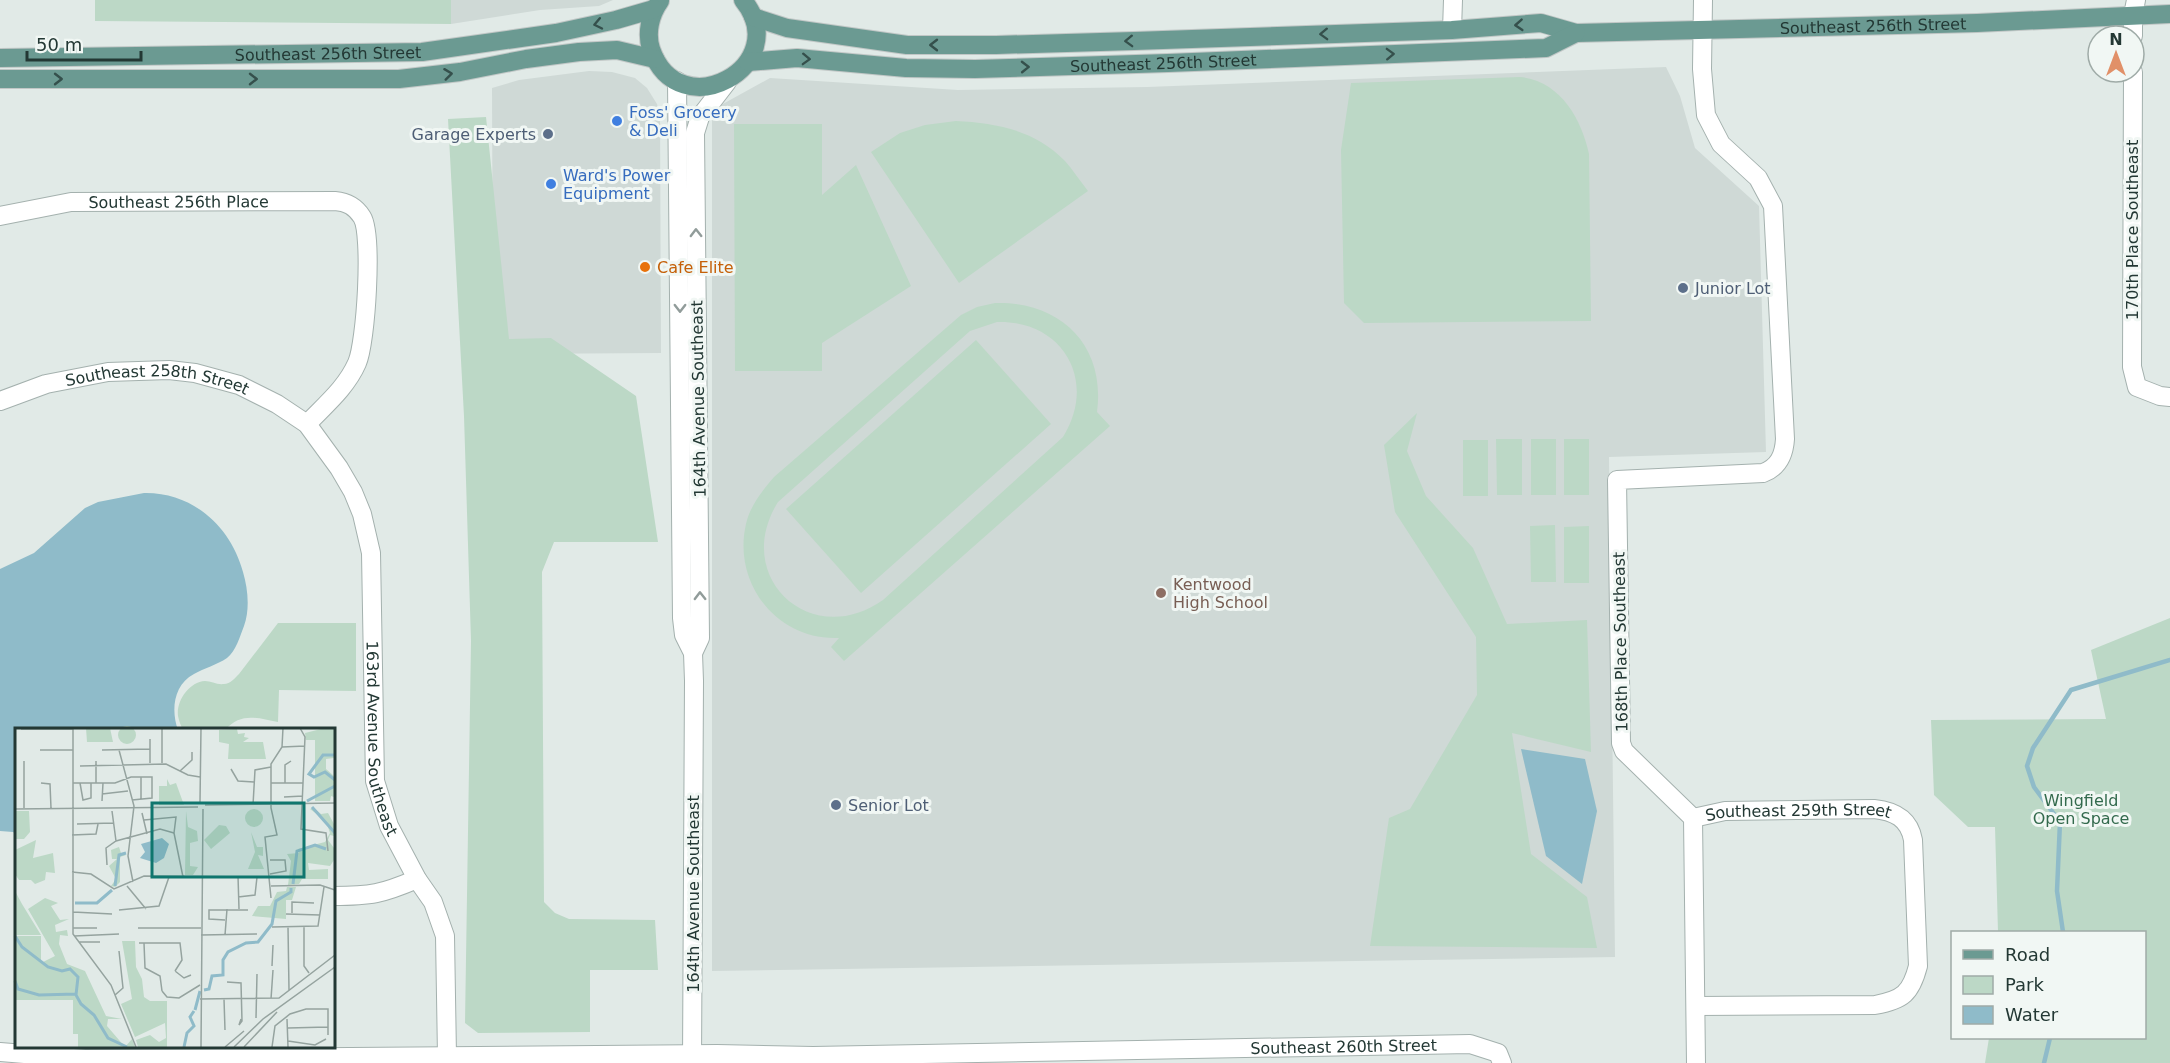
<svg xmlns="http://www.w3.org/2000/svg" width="2170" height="1063" viewBox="0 0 2170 1063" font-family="'DejaVu Sans',sans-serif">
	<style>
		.built { fill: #cfd9d6 }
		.green { fill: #bcd8c6; fill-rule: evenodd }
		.water { fill: #8fbbc9 }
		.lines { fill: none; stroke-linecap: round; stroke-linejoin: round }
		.stream { stroke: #8fbbc9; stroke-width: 4.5 }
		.minor-casing { stroke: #a4b1ae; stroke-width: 20 }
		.major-casing { stroke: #c1c7c6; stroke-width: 20 }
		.minor { stroke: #fff; stroke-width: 18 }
		.major { stroke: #6b9a92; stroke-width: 18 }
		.oneway { stroke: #35504c }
		.oneway2 { stroke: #919c9a }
		.shop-dot { fill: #3f7fe0; stroke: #f1f7f4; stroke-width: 2 }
		.service-dot { fill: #5c6f8a; stroke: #f1f7f4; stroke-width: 2 }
		.food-dot { fill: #e8710a; stroke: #f1f7f4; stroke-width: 2 }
		.education-dot { fill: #8d6e63; stroke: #f1f7f4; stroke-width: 2 }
		.labels { text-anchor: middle; stroke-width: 6; stroke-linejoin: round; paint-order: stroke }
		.street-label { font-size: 16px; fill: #233834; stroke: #f1f7f4 }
		.shop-label { font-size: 16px; fill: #366cbe; stroke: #f1f7f4; text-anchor: start }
		.service-label { font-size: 16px; fill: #4e5e75; stroke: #f1f7f4; text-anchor: start }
		.food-label { font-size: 16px; fill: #c56008; stroke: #f1f7f4; text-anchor: start }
		.education-label { font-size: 16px; fill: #785e54; stroke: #f1f7f4; text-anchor: start }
		.park-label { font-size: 16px; fill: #336a4d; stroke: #f1f7f4 }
		.inset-river { fill: none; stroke: #8fbbc9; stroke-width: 3 }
		.inset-road { fill: none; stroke: #95a39f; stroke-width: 1.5 }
		.view { fill: #0f766e; fill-opacity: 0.15; stroke: #0f766e; stroke-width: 3 }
		.inset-edge { fill: none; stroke: #233834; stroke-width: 3 }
	</style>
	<rect width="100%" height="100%" fill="#e1eae7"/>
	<g class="built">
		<path d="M451,0H613L599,6L540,10L451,24Z"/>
		<path d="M1666,67L1680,96L1695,148L1759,206L1766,452L1609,457L1615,957L712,971V110L770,78L958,90L1147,87Z"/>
		<path d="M589,71L612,72L635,78L647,88L657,104L660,116L661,353L493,354L492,88L519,80Z"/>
	</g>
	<g class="green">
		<path d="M95,0H451V24L95,21Z"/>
		<path d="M1520,77C1560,81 1581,118 1589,154L1591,321L1364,323L1344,303L1341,150L1351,83Z"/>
		<path d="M486,117L509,339L551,338L636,396L658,542H554L542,572L544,902L555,913L569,919L655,920L658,970H590V1032L478,1033L465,1023L471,641L464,416L448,119Z"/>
		<path d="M956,121C996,123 1035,130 1065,161C1073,170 1080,181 1088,191L959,283L871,152L900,133L925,125Z"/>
		<path d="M734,124H822V195L856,165L911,286L822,343V371H735Z"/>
		<path d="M995,303C1060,301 1106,345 1097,412L1110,426L844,661L831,647L839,638C778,641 732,584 746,524C750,506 762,491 774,477L961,315L977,307ZM997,322C1063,320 1098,381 1063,437L883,600C811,651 731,577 778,502L970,331Z"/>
		<path d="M976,340L1051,424L861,593L786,509Z"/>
		<path d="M1417,413L1407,451L1426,496L1473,548L1507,624L1587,620L1591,752L1512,733L1531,854L1587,897L1597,948L1370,946L1389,818L1410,809L1477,695L1476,637L1395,512L1384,445Z"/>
		<path d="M1496,439H1522V495H1497Z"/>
		<rect x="1531" y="439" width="25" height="56"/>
		<rect x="1564" y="439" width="25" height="56"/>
		<rect x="1463" y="440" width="25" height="56"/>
		<path d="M1555,525L1556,582H1531L1530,526Z"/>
		<path d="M1589,526V583H1564V527Z"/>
		<path d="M2170,618V1063H1985L1989,1038H2144V932H1998L1995,827H1968L1934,795L1931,720L2106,719L2091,650Z"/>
		<path d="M278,623H356V691L279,690L278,722C257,718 241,712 225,730H183C181,726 179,721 178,716C176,701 189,682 205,681C211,681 217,685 224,684C230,684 235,678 239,674Z"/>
	</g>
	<g class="water">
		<path d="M144,493C193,492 231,527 243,572C248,589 250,609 244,626C240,636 236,651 227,658C217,665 204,668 194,674C173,685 171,711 178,730H16V834L13,832L0,831V569L34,553L85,508L98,502Z"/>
		<path d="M1521,749L1585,759L1597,811L1582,884L1546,856Z"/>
	</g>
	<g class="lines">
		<g class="stream">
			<path d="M2063,932L2057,891L2060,822L2034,787L2027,766L2033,748L2071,690L2170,660"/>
			<path d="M2044,1063L2050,1038"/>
		</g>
		<defs>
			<g id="minor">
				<path d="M1452,30L1453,0"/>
				<path d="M2133,36V15L2136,0"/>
				<path d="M2133,72L2132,367L2137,387L2160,396L2170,397"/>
				<path d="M677,81L682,618L684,635L693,653L694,681L692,1063"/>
				<path id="s1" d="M0,216L71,202L335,201C347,202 355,206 362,217C373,234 366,343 357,363C346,388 325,405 307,424"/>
				<path id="s2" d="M0,401L46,384L108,372L169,370L195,373L239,385L277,404L307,424L339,468L353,492L362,514L371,553L375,781L389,826L417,879L433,902L445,936L447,1056"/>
				<path d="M693,653L700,638L695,133L700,117L727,82"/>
				<path id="s3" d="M1693,818L1725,811L1874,809C1894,811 1909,818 1913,840L1918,966C1911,993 1903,1000 1875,1005L1696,1006"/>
				<path d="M333,896C371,896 382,894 417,879"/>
				<path id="s4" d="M0,1052L85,1059L717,1054L813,1056L1470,1044L1498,1053L1502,1063"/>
				<path d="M1696,1063L1693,818L1624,751L1621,743L1617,480L1763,473C1779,467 1784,455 1785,439L1773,206L1758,178L1721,144L1706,115L1702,69L1703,0"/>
			</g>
			<g id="major">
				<path d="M660,1C650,15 646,33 651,49C679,130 796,65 743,0"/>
				<path id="s5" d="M753,17L787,28L907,45H996L1134,41L1452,30L1541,23L1576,33L1977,23L2170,14"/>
				<path id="s6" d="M0,58L422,52L556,33L616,20L654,9"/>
				<path id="s7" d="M748,62L797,58L906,68L975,69L1168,63L1546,48L1576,33"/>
				<path d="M0,79H399L460,72L526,59L579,52L617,50L655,59"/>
			</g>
		</defs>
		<use href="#minor" class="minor-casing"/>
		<use href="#major" class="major-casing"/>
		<use href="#minor" class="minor"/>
		<use href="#major" class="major"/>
	</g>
	<defs><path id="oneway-chevron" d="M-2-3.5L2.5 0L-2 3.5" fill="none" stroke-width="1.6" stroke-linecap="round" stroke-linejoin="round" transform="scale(1.5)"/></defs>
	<g class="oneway">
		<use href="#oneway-chevron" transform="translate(598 24) rotate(168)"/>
		<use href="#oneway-chevron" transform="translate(1519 25) rotate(176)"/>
		<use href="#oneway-chevron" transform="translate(1324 34) rotate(178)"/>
		<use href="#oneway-chevron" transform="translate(1129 41) rotate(178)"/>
		<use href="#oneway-chevron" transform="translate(934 45) rotate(-180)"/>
		<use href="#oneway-chevron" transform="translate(1390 54) rotate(-2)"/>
		<use href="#oneway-chevron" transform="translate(806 59) rotate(2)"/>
		<use href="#oneway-chevron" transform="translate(1025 67) rotate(-1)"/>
		<use href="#oneway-chevron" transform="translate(448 74) rotate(-7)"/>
		<use href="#oneway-chevron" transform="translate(58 79)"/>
		<use href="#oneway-chevron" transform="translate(253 79)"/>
	</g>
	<g class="oneway2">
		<use href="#oneway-chevron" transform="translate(696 233) rotate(-91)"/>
		<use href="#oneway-chevron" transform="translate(680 308) rotate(90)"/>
		<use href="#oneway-chevron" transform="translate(700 596) rotate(-91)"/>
	</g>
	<g class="shop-dot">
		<circle cx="617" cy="121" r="6"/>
		<circle cx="551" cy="184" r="6"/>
	</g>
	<g class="service-dot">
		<circle cx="548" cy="134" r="6"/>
		<circle cx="1683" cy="288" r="6"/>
		<circle cx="836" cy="805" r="6"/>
	</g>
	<circle class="food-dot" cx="645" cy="267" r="6"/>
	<circle class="education-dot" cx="1161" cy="593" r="6"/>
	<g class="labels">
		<g class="street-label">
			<text dy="6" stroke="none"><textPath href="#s5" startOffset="1125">Southeast 256th Street</textPath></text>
			<text dy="6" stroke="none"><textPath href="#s6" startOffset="328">Southeast 256th Street</textPath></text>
			<text dy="6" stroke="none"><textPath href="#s7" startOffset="416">Southeast 256th Street</textPath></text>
			<text dy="6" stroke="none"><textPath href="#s1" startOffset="180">Southeast 256th Place</textPath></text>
			<text transform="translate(2132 230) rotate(-90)" y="6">170th Place Southeast</text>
			<text dy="6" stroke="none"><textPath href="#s2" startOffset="162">Southeast 258th Street</textPath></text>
			<text transform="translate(698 399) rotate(-91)" y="6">164th Avenue Southeast</text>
			<text transform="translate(1620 642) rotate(-91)" y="6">168th Place Southeast</text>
			<text dy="6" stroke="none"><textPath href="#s2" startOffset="656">163rd Avenue Southeast</textPath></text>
			<text dy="6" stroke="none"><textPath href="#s3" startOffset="106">Southeast 259th Street</textPath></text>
			<text transform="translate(693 894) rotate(-90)" y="6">164th Avenue Southeast</text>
			<text dy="6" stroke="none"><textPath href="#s4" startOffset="1344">Southeast 260th Street</textPath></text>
		</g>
		<g class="shop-label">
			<text x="629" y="118">Foss' Grocery<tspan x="629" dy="18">&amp; Deli</tspan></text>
			<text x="563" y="181">Ward's Power<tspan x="563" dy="18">Equipment</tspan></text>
		</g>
		<g class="service-label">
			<text x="536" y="140" text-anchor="end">Garage Experts</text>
			<text x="1695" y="294">Junior Lot</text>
			<text x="848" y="811">Senior Lot</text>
		</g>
		<g class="food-label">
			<text x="657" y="273">Cafe Elite</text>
		</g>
		<g class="education-label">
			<text x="1173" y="590">Kentwood<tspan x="1173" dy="18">High School</tspan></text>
		</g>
		<g class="park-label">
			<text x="2081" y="806">Wingfield<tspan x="2081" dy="18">Open Space</tspan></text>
		</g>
	</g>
	<g transform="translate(15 728)">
		<rect width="320" height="320" fill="#e1eae7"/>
		<path d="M103 7a9 9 0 1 1 18 0a9 9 0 1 1-18 0ZM71,0H95L98,14H72ZM310,0H319V30L311,31V41L319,48V69L316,68L315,73H300V12H291L290,5ZM222,1L223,6L230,5L229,9L234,10L228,14H248L251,31H213L214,16L204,14V2ZM152,51L155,57L161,55L169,77H144V58H152ZM299,80L306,86L313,85L319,96V108L315,107L313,112L319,120V132L315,138L293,135L294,142L313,141V151H287L284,156L273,157L276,133L272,126L284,125L283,121L310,114L315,105L311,93L295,81ZM230 90a9 9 0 1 1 18 0a9 9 0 1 1-18 0ZM0,83H14L15,104L9,111H0ZM171,83L173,99L182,103L183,113L175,115V138L183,139L178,147H170ZM204,97L211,98L215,105L196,121L189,112ZM236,104L242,119H248V128L243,127L249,141H233L240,124ZM21,112L18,130L38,125L40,145L31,144L30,152L20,156L16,152H4L0,146V122ZM104,119L106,125L111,127L105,129V154L100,159L96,158L101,151L94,138L102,131H97L96,122ZM272,159H281L277,172H271V191L237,188L243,178H255L262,164L271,163ZM0,163L7,176L26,207H0ZM30,170L43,175L36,178L45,192L54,191L40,197L41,204L52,202L53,208L45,207L44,216L52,236L70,243L91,288L107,291H93L92,298L110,319L117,311L120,319H63V306H58V272H0V208H26V235L40,228L13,181ZM107,213H120L121,239L127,251L129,269L135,273H152V319H123L121,312L135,307L144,314L151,310L150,295L120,309L106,276L117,271Z" fill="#bcd8c6"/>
		<path d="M147,110L154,116L149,130L141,135L125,130L130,124L126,116Z" fill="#8fbbc9"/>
		<path class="inset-river" d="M320,27H308L294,46L299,49L310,44L320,52M292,73L320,58M297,79L320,105M278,156L282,123L300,117L311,121M100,158L104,127L111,125M60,175H82L97,162M0,208L7,219L33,239L47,243L55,241L63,249L61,267L66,276L79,287L93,310L112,319M0,253L3,261L24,267L61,266M189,262L194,261L197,248L208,247V232L213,224L231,215L243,214L257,196L261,173L276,164V160M180,282L185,263M169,319L172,305L179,298L175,289L179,283"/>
		<path class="inset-road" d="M58,0V206L96,257L121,319M147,0V35M165,0H194M285,0L290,9L286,101L311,105L313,123M6,1H58M267,19L290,18M25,22H58M87,22L135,21M104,22L119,78L113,128L118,154M9,33V80M135,35V11M65,38L151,36L173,47L185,49M216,41L223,53L239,54M165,43L177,32V24M26,55L35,56L36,80M58,55H100L116,49H137V70L117,72M65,55L68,72L76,70V55M81,55V33M256,55H288M270,55V37L276,33M87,66L113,63M269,69L288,68M126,71V49M87,73L88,55M185,74L186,0M190,77L320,75M238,77L240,42L256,39M0,81L183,79M97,83L101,113M127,85L132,106M129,92L161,89L159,105M62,96L98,95M159,105L168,149M57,107L81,106L83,96M255,132H270L271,143L255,146M92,137L91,120L101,113L145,101L159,105M57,144L76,146L99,161L129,148L242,149L240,167L223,169M223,148L224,181M112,158L131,181M256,158L305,157L320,162M256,170L250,109L262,107L256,80V36L267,19L268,0M104,182L144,178L154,149M58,184L97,186M277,185V174L299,175M271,186L305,187M210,192L194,191V182H233M257,199L303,198L309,159M273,199L274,262M289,199V238L294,245M58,200H82M123,200H186M186,207L242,206M210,207L212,181M59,208L104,206M64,214H85M124,215H165L167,232L160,243M129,215L130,240L145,248L147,263M257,238L258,217M160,243L169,250L176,247M212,254L226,255L227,293L224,297L226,291M147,263L152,269L164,270L185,257M100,267L108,260L104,223M185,271L264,270L320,227M209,271L210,302M256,271L258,242M241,290L242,246M272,291L273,319M273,300L313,299M273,313L300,317L311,311M186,319L188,81M210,319L229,303M219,319L248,291L320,239M229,319L262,284M257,319L260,298L275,286L291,281H313V307"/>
		<path class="view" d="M137,75H289V149H137Z"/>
		<rect width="320" height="320" class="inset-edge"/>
	</g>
	<rect x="1951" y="931" width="195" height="108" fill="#f1f7f4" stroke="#9faba7" stroke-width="1.5"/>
	<rect x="1963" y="950" width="30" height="9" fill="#6b9a92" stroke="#9faba7" stroke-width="1.5"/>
	<text x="2005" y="961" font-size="18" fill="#233834">Road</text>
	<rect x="1963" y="976" width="30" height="18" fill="#bcd8c6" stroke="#9faba7" stroke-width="1.5"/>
	<text x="2005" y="991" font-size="18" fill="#233834">Park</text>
	<rect x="1963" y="1006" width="30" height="18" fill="#8fbbc9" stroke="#9faba7" stroke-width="1.5"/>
	<text x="2005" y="1021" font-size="18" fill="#233834">Water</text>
	<g transform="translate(2116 54)"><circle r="28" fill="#f1f7f4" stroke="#9faba7" stroke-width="1.5"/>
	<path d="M0-4.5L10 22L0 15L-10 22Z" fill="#e19068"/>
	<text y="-9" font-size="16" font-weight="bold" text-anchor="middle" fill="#233834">N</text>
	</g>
	<path d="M27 51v9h114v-9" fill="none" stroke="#233834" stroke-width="3"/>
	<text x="36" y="51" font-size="18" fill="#233834" stroke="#f1f7f4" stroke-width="4.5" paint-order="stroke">50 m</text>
</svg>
